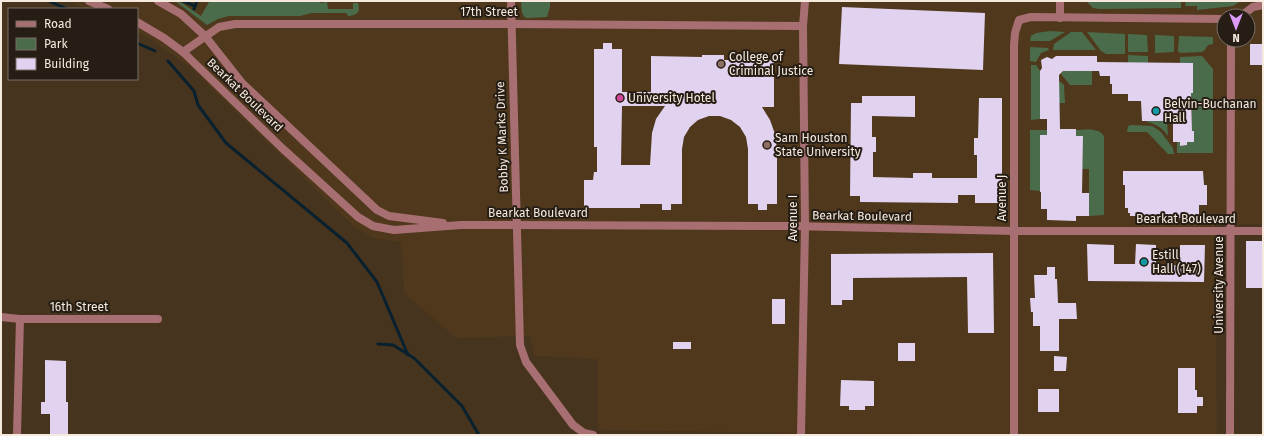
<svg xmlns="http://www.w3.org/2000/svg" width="1264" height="436" viewBox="0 0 1264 436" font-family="'Fira Sans',sans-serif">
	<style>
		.built { fill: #4f381c; fill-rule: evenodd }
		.green { fill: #4b6c4a }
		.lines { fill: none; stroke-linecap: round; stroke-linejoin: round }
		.stream { stroke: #09202f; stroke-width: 3 }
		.building { fill: #e1d2ef; fill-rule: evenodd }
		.minor { stroke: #a86f73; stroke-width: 8 }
		.tertiary { stroke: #a86f73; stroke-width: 8 }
		.education-dot { fill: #8d6e63; stroke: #261d14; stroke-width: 1.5 }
		.hotel-dot { fill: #d1479c; stroke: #261d14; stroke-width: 1.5 }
		.culture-dot { fill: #0f9aa8; stroke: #261d14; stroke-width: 1.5 }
		.labels { text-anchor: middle; stroke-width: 4; stroke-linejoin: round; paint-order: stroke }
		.street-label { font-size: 12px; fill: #f5eadd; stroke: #261d14 }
		.poi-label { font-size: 12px; fill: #f5eadd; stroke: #261d14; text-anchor: start }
	</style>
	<rect width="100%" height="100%" fill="#46341e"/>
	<path class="built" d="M69,1H1263V224H1215L1217,435L790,433L598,430V359L534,356L530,336L456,338L404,293L401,242L373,238L354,227L190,67L150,39L137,32V9H86ZM1224,16H1248V40H1224Z"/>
	<g class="green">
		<path d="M175,1L182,3L201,16L209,2L207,1H320V3L327,2L328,9H353V3H358C361,13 357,15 348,16L346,13H312L300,16H229L218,19L207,25Z"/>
		<path d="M521,1H550V7L547,17L527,18C520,16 522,7 521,1Z"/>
		<path d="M1086,1H1181V8L1100,9L1093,8Z"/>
		<path d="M1186,1H1241L1233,6L1197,10V6H1185Z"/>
		<path d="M1050,31L1065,32L1050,41H1030L1031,36L1036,33Z"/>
		<path d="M1071,32H1082L1096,50H1053L1054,44Z"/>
		<path d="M1087,32L1125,34V54H1106L1101,51Z"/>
		<path d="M1128,34L1147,35L1148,52H1128Z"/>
		<path d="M1155,35L1174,36V52L1155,53Z"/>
		<path d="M1179,36L1213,37V44L1208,45L1204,51L1201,52L1180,53L1178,51Z"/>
		<path d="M1030,47L1048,48L1049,50L1041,53L1036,62L1030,61Z"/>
		<path d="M1128,55L1148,56V63H1128Z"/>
		<path d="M1202,56L1213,69V153H1177V142H1180V146L1187,145V142L1194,131H1192L1191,93H1193V63H1180V57Z"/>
		<path d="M1031,65H1036L1040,71V119L1031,120Z"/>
		<path d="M1063,71H1092V85H1070L1061,74Z"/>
		<path d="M1059,81L1064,85L1065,103H1059Z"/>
		<path d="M1145,121H1167L1168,136C1162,127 1155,124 1145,121Z"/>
		<path d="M1131,125L1152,126L1160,131L1173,148L1174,154H1168L1147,132H1127L1128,126Z"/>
		<path d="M1030,130H1047V135L1040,136V191L1030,190Z"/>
		<path d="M1076,130C1085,130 1098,127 1104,136V215L1089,216V169H1082L1083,136H1076Z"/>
	</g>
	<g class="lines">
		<g class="stream">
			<path d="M183,1L195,6"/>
			<path d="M51,2L67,9"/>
			<path d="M194,9L197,1"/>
			<path d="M137,43L155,51"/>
			<path d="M168,61L194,91L198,105L226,143L347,243L377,282L408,355"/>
			<path d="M378,344L393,345L414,358L462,406L479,435"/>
		</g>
	</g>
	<g class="building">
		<path d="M842,7L985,13L983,70L839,64Z"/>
		<path d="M603,43H612V49H622V92H651V56L702,57V55H724V60H774V107H762L770,120L775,134L777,149V204H767V210H758V204H748V149L746,137L740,127L731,120L720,116H709L698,120L690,127L684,137L682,149V204H671V210H662V204H640V208H584V180H593L594,172H597V147H594V49H603ZM622,106H665L656,119L652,133L650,165H621Z"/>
		<rect x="1250" y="44" width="13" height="21"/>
		<path d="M1056,56H1097V62L1193,63V93H1191L1192,131H1194V142H1187V145L1180,146V142H1173V121H1142L1141,101H1128V94H1112V84H1110V76H1100L1099,71H1063L1059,75L1060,129H1076V136H1083L1082,193H1089V216H1076V221L1047,220V209H1041V192H1040V135H1047V119H1040V71L1042,68L1041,60L1047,57L1052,59Z"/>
		<path d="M862,96H915V117L872,116V137H876V152H873V177L913,178V173H932V178H977V155H974V138H978L979,98H1002V203H975V195H958V203L860,202V196H850L851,103H862Z"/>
		<path d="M1123,171H1203L1204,185H1207V205H1199V218H1161V216H1130V213H1128V208H1125V185H1123Z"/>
		<rect x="1246" y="241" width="17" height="47"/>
		<path d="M1087,244L1114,245V264H1135L1136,244L1156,245V266L1180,265V245H1205L1204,282L1088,281Z"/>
		<path d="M993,253L994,333H968L967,277L853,278V300H842V305H831V254Z"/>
		<path d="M1047,267H1055V279H1057L1058,303H1076L1077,319H1059V351H1040V326H1033V312H1031L1030,298H1035L1034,275H1047Z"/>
		<rect x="772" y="299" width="13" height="25"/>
		<rect x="673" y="342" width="18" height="7"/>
		<rect x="898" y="343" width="17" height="18"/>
		<path d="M1054,356L1067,357L1066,371H1054Z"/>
		<path d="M45,360L66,361V402H68V435H50V414H41V402H45Z"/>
		<path d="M1178,368H1195V390H1197V397H1203V406H1197V413H1178Z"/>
		<path d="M841,380L874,381V406H865V410H849V406H840Z"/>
		<rect x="1038" y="389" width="21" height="23"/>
	</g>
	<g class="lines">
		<g class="minor">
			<path d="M511,1L520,345L526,362L573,425L584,433L593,435"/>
			<path d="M1060,1V18"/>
			<path d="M1241,16L1253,7L1263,5"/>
			<path d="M183,52L219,27L235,24H511L803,26"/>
			<path d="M1,317L20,319H158"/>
			<path d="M17,435L20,319"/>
			<path d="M801,435L805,227L803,26L805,1"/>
			<path d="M1014,435V46L1015,33L1019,20L1031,17L1224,19"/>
			<path d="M1230,435L1231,40"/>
		</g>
		<g class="tertiary">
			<path d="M89,1L108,9"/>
			<path d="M158,1L181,14L205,36L242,83L377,210L389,216L443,223"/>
			<path d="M137,22L164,38L183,52L282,148L358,217L373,226L394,230L461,225H517L791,226L1014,231H1263"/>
		</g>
	</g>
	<g class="education-dot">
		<circle cx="721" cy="64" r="4"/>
		<circle cx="767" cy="145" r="4"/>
	</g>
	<circle class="hotel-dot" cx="620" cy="98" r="4"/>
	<g class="culture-dot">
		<circle cx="1156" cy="111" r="4"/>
		<circle cx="1144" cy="262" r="4"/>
	</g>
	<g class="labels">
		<g class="street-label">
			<text x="489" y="16">17th Street</text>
			<text transform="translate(245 95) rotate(44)" y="4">Bearkat Boulevard</text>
			<text transform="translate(502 137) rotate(-92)" y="4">Bobby K Marks Drive</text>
			<text transform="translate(1002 198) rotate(-90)" y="4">Avenue J</text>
			<text x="538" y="217">Bearkat Boulevard</text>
			<text transform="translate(862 216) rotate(1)" y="4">Bearkat Boulevard</text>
			<text transform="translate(793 218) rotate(-90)" y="4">Avenue I</text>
			<text x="1186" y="223">Bearkat Boulevard</text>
			<text transform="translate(1219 285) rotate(-90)" y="4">University Avenue</text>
			<text x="79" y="311">16th Street</text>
		</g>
		<g class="poi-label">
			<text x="729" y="61">College of<tspan x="729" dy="14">Criminal Justice</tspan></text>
			<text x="628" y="102">University Hotel</text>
			<text x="1164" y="108">Belvin-Buchanan<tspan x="1164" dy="14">Hall</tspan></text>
			<text x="775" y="142">Sam Houston<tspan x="775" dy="14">State University</tspan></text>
			<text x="1152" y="259">Estill<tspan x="1152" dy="14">Hall (147)</tspan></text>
		</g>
	</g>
	<rect width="1264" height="436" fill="none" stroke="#f5eadd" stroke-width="4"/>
	<rect x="8" y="8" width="130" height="72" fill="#261d14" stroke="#796f64"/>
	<rect x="16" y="21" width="20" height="6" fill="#a86f73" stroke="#796f64"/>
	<text x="44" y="28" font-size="12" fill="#f5eadd">Road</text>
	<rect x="16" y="38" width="20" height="12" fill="#4b6c4a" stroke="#796f64"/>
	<text x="44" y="48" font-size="12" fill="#f5eadd">Park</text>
	<rect x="16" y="58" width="20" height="12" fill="#e1d2ef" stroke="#796f64"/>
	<text x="44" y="68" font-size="12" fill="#f5eadd">Building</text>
	<g transform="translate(1236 28) rotate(180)"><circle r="19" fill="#261d14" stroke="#796f64"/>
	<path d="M0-3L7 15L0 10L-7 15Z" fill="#da9af6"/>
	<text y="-6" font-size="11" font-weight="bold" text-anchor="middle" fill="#f5eadd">N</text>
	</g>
</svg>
